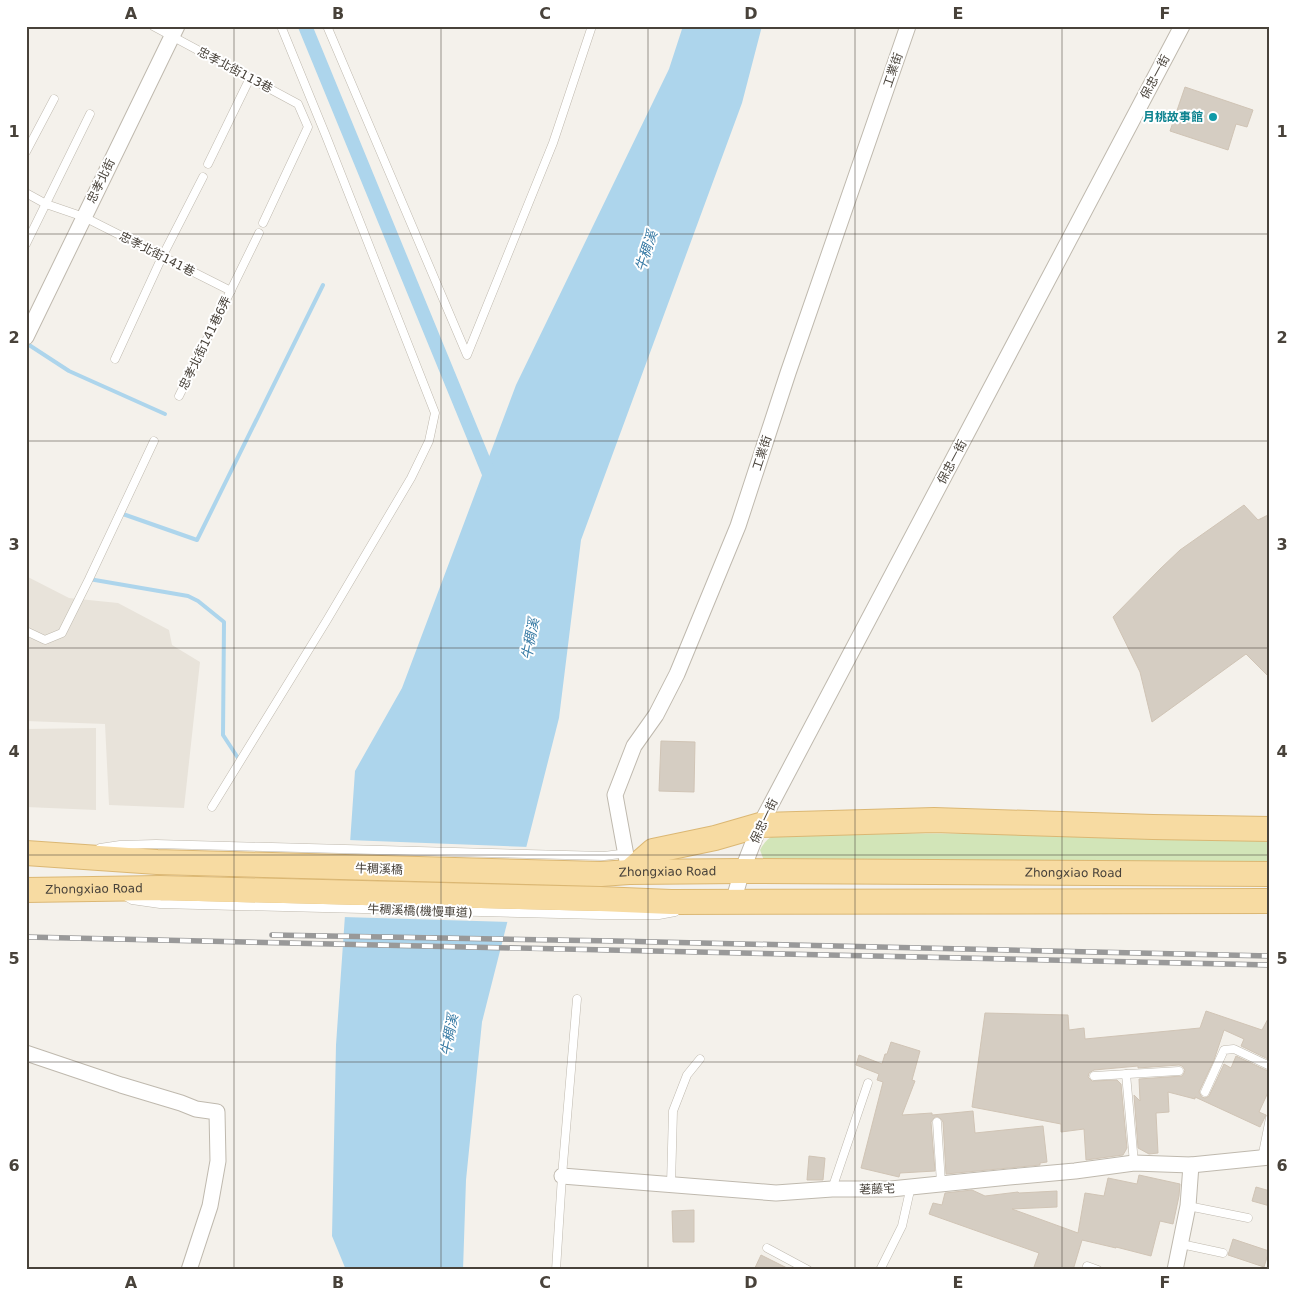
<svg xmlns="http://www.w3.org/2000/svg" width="1296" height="1296" viewBox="0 0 1296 1296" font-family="'DejaVu Sans','Noto Sans TC',sans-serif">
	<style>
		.residential { fill: #e8e3da }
		.green { fill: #d2e5b8 }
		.water { fill: #add5ec }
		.pier { fill: #f4f1eb }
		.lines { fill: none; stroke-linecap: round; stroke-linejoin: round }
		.stream { stroke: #add5ec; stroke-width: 4 }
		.canal { stroke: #add5ec; stroke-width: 14 }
		.building { fill: #d5cdc2; stroke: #d0c4b5 }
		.service-casing { stroke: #bfb9ae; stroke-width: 9 }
		.minor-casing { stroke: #bfb9ae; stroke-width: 17 }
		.primary-casing { stroke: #dbb773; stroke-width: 26 }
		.service { stroke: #fff; stroke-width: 8 }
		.minor { stroke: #fff; stroke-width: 15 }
		.primary { stroke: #f7dba2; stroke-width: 24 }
		.rail-casing { stroke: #999; stroke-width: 5.5 }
		.rail { stroke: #fff; stroke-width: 4; stroke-dasharray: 11; stroke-linecap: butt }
		.grid { fill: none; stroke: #48423a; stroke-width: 1; stroke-opacity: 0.55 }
		.culture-dot { fill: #0f9aa8; stroke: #fff; stroke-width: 2 }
		.labels { text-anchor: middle; stroke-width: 4; stroke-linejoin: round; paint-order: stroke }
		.street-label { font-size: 12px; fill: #48423a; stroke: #fff }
		.culture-label { font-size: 12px; font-weight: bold; fill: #0d838f; stroke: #fff; text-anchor: end }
		.water-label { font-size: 14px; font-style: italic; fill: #387ba5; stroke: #fff }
		.neatline { fill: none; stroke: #48423a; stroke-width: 2 }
		.grid-label { font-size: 16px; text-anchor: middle; font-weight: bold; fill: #48423a }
	</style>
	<rect width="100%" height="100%" fill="#f4f1eb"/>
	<g class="residential">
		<path d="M26,576L69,598L118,603L169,630L172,645L200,662L184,808L109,805L105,724L26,721Z"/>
		<path d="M96,728V810L26,807V729Z"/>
	</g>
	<path class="green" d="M803,833L1061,834L1270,838V864L769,863L763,858L760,850C771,829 783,834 803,833Z"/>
	<path class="water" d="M683,26H762L742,103L581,540L559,718L482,1022L466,1180L463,1270H346L332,1236L336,1045L355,771L402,688L516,385L669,69Z"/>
	<path class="pier" d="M348,840L529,847L510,922L343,917Z"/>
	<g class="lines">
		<g class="stream">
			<path d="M26,343L69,371L165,414"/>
			<path d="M120,513L197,540L323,285"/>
			<path d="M89,579L188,596L198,601L224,622L223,735L240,761"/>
		</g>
		<path class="canal" d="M305,26L492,481"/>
	</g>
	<g class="building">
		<path d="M1185,87L1253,110L1247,127L1236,124L1228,150L1170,131Z"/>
		<path d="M1244,505L1258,520L1270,514V678L1246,654L1152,722L1140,672L1113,617L1160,569L1180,550Z"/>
		<path d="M661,741L695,742L694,792L659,791Z"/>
		<path d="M1206,1011L1262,1030L1270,1015V1060L1241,1046L1244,1039L1224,1030L1214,1060L1199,1092L1202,1097L1205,1098L1209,1096L1224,1064L1231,1068L1236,1056L1270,1072V1088L1259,1112L1266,1115L1260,1127L1195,1097V1099L1168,1092L1169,1112L1156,1113L1158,1153L1149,1154L1138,1148L1134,1095L1140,1101L1139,1079L1182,1076L1184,1073L1185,1070L1182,1066L1179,1065L1138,1068V1066L1094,1070L1089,1073L1088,1077L1092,1081L1117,1080L1121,1084L1127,1148L1123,1155L1086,1160L1084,1129L1061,1132V1124L972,1107L985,1013L1068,1015L1069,1030L1084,1028L1085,1039L1200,1028Z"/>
		<path d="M891,1042L920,1051L912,1080L915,1081L902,1115L932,1113V1115L973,1111L975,1133L1043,1126L1047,1162L1040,1163V1165L946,1174L943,1122L941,1119L937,1116L934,1118L931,1122L935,1171L900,1173L899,1177L861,1168L883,1082L877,1080L879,1074L856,1065L859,1055L882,1064L885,1054H887Z"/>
		<path d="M809,1156L825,1158L823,1180H807Z"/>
		<path d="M1139,1175L1180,1184L1179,1196L1173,1224L1160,1221L1151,1256L1116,1247V1248L1082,1240L1073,1270H1033L1039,1253L929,1214L933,1203L942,1205L945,1193L972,1190L985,1196L1018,1192L1019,1193L1057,1191V1207L1012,1209L1078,1233L1085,1193L1104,1196L1108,1178L1137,1184Z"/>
		<path d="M1256,1187L1270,1191V1206L1252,1201Z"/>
		<path d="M694,1210V1242H673L672,1211Z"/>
		<path d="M1233,1239L1269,1251L1264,1267L1228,1255Z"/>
		<path d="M761,1255L791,1270H754Z"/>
	</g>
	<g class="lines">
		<defs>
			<g id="service">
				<path d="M153,26L298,104L308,127L263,223"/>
				<path d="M327,26L467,355L553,143L592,26"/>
				<path d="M26,152L54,99"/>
				<path d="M208,164L250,78"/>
				<path d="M26,193L46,204L84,217L231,291"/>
				<path d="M26,244L90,114"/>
				<path d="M115,359L162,257L203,177"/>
				<path d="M179,396L259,233"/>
				<path d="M26,631L45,640L62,633L89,579L154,441"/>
				<path d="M212,807L327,620L411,478L429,441L435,413L326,136L281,26"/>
				<path d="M100,848L120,845L156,844L604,856L628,853"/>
				<path d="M127,897L132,900L160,904L600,915H659L675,912"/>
				<path d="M1126,1074L1134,1163"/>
				<path d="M1094,1076L1179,1071"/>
				<path d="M1205,1092L1224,1050L1234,1049L1270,1066"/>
				<path d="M937,1122L941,1183"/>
				<path d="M1262,1158L1270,1118"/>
				<path d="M671,1184L673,1111L687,1075L700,1059"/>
				<path d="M832,1189L868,1083"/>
				<path d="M1188,1206L1248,1218"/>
				<path d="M1181,1244L1223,1253"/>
				<path d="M767,1248L808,1270"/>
				<path d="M1087,1266L1098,1270"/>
				<path d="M556,1270L562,1176L577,999"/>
				<path d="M880,1270L902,1226L911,1186"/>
			</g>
			<g id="minor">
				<path d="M26,337L177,26"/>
				<path d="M629,872L615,795L634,746L656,715L677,674L738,526L788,373L908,26"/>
				<path d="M733,902L742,871L760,825L1182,26"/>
				<path d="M26,1053L121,1085L181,1103L196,1109L217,1112L218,1161L210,1206L189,1270"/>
				<path d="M562,1176L776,1193L832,1189H891L1009,1177L1075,1171L1134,1163L1191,1165L1270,1157"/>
				<path d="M1175,1270L1188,1206L1191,1165"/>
			</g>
			<g id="primary">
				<path id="s1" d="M26,853L157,862L601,874L629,872L742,871L1270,874"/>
				<path d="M629,872L653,851L715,838L760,825L934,820L1153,827L1270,829"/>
				<path id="s2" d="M26,890L160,888L600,899L671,902L1270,901"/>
			</g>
		</defs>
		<use href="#service" class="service-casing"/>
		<use href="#minor" class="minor-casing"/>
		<use href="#primary" class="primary-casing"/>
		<use href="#service" class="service"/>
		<use href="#minor" class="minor"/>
		<use href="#primary" class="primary"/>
		<defs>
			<g id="rail">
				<path d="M272,935L615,941L1270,956"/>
				<path d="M26,937L1270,965"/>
			</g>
		</defs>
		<use href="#rail" class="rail-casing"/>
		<use href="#rail" class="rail"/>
	</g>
	<path class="grid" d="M234,26V1270M441,26V1270M648,26V1270M855,26V1270M1062,26V1270M26,234H1270M26,441H1270M26,648H1270M26,855H1270M26,1062H1270"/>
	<circle class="culture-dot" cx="1213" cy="117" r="5"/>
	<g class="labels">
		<g class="street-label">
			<text transform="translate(235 70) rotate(28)" y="4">忠孝北街113巷</text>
			<text transform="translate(893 70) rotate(-71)" y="4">工業街</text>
			<text transform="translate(1155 77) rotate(-62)" y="4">保忠一街</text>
			<text transform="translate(101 181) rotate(-64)" y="4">忠孝北街</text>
			<text transform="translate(157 254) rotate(27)" y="4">忠孝北街141巷</text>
			<text transform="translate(205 343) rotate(-64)" y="4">忠孝北街141巷6弄</text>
			<text transform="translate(762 453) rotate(-72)" y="4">工業街</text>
			<text transform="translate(952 462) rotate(-62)" y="4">保忠一街</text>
			<text transform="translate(764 821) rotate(-65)" y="4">保忠一街</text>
			<text dy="4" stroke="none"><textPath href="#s1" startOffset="642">Zhongxiao Road</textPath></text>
			<text transform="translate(379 869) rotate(2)" y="4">牛稠溪橋</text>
			<text dy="4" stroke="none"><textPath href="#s1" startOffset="1048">Zhongxiao Road</textPath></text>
			<text dy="4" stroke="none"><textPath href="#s2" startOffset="68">Zhongxiao Road</textPath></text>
			<text transform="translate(420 911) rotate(2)" y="4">牛稠溪橋(機慢車道)</text>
			<text transform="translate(877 1189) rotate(-2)" y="4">荖藤宅</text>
		</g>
		<g class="culture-label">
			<text x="1203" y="121">月桃故事館</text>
		</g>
		<g class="water-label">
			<text transform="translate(646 251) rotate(-72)" y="5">牛稠溪</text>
			<text transform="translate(530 639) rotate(-79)" y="5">牛稠溪</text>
			<text transform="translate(449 1035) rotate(-79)" y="5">牛稠溪</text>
		</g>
	</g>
	<rect width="1296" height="1296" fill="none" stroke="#ffffff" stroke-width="55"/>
	<rect x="28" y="28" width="1240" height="1240" class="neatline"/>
	<g class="grid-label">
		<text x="131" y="19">A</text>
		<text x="338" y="19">B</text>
		<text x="545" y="19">C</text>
		<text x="751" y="19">D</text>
		<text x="958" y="19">E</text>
		<text x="1165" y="19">F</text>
		<text x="14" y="137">1</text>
		<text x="1282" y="137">1</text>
		<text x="14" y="343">2</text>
		<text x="1282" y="343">2</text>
		<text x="14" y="550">3</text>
		<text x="1282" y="550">3</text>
		<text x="14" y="757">4</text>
		<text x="1282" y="757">4</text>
		<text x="14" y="964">5</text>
		<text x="1282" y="964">5</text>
		<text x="14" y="1171">6</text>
		<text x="1282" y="1171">6</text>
		<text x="131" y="1288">A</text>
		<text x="338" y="1288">B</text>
		<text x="545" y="1288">C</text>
		<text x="751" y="1288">D</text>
		<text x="958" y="1288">E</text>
		<text x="1165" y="1288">F</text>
	</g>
</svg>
